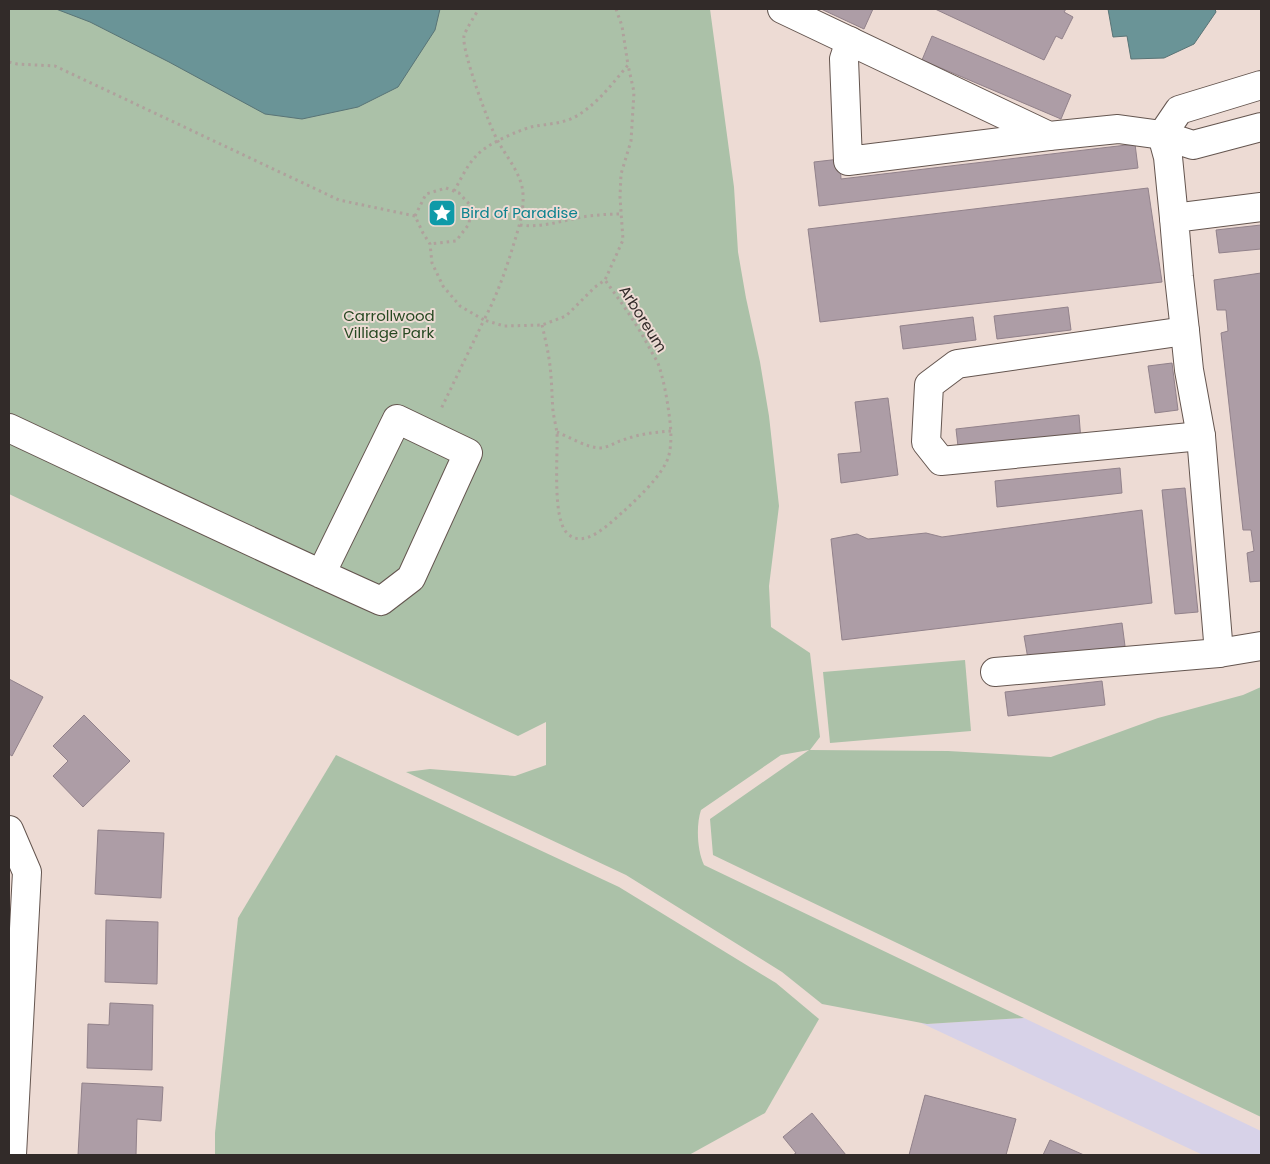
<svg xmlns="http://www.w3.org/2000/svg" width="1270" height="1164" viewBox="0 0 1270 1164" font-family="Poppins,sans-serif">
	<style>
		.commercial { fill: #d7d2e8 }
		.green { fill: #abc1a8 }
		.water { fill: #6a9497; stroke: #597476 }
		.building { fill: #ad9da6; stroke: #92828b }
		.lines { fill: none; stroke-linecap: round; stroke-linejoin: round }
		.minor-casing { stroke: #64554f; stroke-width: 30 }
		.path { stroke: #afa19c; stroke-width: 3; stroke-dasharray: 2.5 4; stroke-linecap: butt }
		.minor { stroke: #fff; stroke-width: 28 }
		.labels { text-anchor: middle; stroke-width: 4; stroke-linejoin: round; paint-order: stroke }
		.culture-label { font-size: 15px; fill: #0d838f; stroke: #eddbd4; text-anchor: start }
		.park-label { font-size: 15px; fill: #274922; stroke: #eddbd4 }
		.street-label { font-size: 15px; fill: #322b29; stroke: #eddbd4 }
	</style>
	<rect width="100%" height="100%" fill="#eddbd4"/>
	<path class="commercial" d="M1024,1018L1261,1131V1155H1203L919,1022L927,1024Z"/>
	<g class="green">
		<path d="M9,9H710L734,187L738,252L746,298L760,362L769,416L779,506L769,586L771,627L810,653L820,737L810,750L948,751L1051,757L1158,718L1243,695L1261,687V1117L713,855L710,819L809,750L781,755L701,810C696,825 697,850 704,865L1024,1018L927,1024L822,1004L782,972L626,875L406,772L430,769L515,776L546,765V722L518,736L9,494Z"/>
		<path d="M965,660L971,731L830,743L823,672Z"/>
		<path d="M336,755L619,887L776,983L819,1019L765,1113L689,1155H215V1133L238,918Z"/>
	</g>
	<g class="water">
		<path d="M56,9H440L435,30L398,87L358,107L302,119L265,114L169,62L90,22Z"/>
		<path d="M1108,9H1215L1216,12L1194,44L1164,58L1131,59L1127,36L1113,37Z"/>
	</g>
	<g class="building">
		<path d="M821,9H873L864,29Z"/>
		<path d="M935,9H1066L1064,12L1073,17L1062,39L1056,36L1044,60Z"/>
		<path d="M932,36L1071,95L1061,119L922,60Z"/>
		<path d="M1135,144L1138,168L819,206L814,162L840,159L841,179Z"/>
		<path d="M1148,188L1162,282L820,322L808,229Z"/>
		<path d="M1261,225V249L1219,253L1216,230Z"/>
		<path d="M1261,273V581L1250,582L1247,553L1254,551L1251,530H1243L1221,333L1228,331L1226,310H1217L1214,280Z"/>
		<path d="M1068,307L1071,330L997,339L994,316Z"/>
		<path d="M973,317L976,340L903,349L900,326Z"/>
		<path d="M1172,363L1178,410L1155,413L1148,366Z"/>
		<path d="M888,398L898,475L841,483L838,454L861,452L855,402Z"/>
		<path d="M1079,415L1081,441L959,455L956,429Z"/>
		<path d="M1120,468L1122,493L997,507L995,481Z"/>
		<path d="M1185,488L1198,612L1175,614L1162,490Z"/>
		<path d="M1142,510L1152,603L842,640L831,539L857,534L868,539L926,533L942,537Z"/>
		<path d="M1122,623L1125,646L1028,659L1024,636Z"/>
		<path d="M9,679L43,697L12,756L9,754Z"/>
		<path d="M1102,681L1105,705L1008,716L1005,692Z"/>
		<path d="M84,715L130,761L83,807L53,776L68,761L53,746Z"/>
		<path d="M98,830L164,833L161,898L95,894Z"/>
		<path d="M106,920L158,922L157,984L105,982Z"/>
		<path d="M110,1003L153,1005L152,1070L87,1068L88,1024L109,1025Z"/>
		<path d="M82,1083L163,1087L161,1121L137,1119L136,1155H78Z"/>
		<path d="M925,1095L1016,1119L1006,1155H909Z"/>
		<path d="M812,1113L846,1155H793L796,1153L783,1137Z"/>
		<path d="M1050,1140L1084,1155H1043Z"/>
	</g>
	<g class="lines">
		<defs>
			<g id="minor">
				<path d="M782,9L1049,136L1118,129L1162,135L1193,145L1261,127"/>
				<path d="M850,41L844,59L848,161L1049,136"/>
				<path d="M1162,135L1179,110L1261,85"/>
				<path d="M1162,135L1168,157L1174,218"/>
				<path d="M1185,331L957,364L929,385L926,442L941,461L1201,436"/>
				<path d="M9,428C133,486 256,545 381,601L411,578L468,453L397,419L321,574"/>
				<path d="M1219,653L1201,436L1189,370L1185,331L1179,277L1174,218L1261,207"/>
				<path d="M995,672L1219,653L1261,646"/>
				<path d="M9,830L27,872L12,1155"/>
			</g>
		</defs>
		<use href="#minor" class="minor-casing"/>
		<g class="path">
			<path d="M616,9L622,26L628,65"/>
			<path d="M9,62L17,64L55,66L339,200L415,216L423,233L430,244L432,263L443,286L460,306L484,320L440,411"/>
			<path d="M454,191C461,179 467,165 477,155C487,144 517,131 531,127C545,124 560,124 573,118C596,106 612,84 628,65L634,92L631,141L621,174L620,197L623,240L605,280L595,287L566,316L542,325L504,326L484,320C497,295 506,270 514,243C519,227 524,211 523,194C522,175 508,159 499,143C490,129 461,49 464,36C466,29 475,15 479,9"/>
			<path d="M415,216L426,194L446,188L459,193L471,206L469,224L456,241L430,244"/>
			<path d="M520,225C541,228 561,221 582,217C595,215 608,214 621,214"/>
			<path d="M542,325C546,342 550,359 551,377C552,388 552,399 553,411C554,418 556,426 557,433C558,455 552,518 567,533C584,551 611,522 624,511C638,498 664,474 669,455C672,442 671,427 669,414C667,398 664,382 659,366C657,360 653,355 650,349C637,324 621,302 605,280"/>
			<path d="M557,432C569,437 588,448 600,448C610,447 617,441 626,439C640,434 656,432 671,431"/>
		</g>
		<use href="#minor" class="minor"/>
	</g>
	<defs>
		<symbol id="sight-square" viewBox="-11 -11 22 22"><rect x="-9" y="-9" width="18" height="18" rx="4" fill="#0f9aa8" stroke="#eddbd4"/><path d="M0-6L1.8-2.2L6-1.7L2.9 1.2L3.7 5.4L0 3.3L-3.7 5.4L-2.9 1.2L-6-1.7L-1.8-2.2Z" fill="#fff"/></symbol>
	</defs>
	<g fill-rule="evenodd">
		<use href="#sight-square" x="426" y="197" width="32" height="32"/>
	</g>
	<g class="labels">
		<g class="culture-label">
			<text x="461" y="218">Bird of Paradise</text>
		</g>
		<g class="park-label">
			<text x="389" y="321">Carrollwood<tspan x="389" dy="17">Villiage Park</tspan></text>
		</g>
		<g class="street-label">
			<text transform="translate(643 319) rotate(58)" y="5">Arboreum</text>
		</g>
	</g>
	<rect width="1270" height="1164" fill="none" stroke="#322b29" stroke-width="20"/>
</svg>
